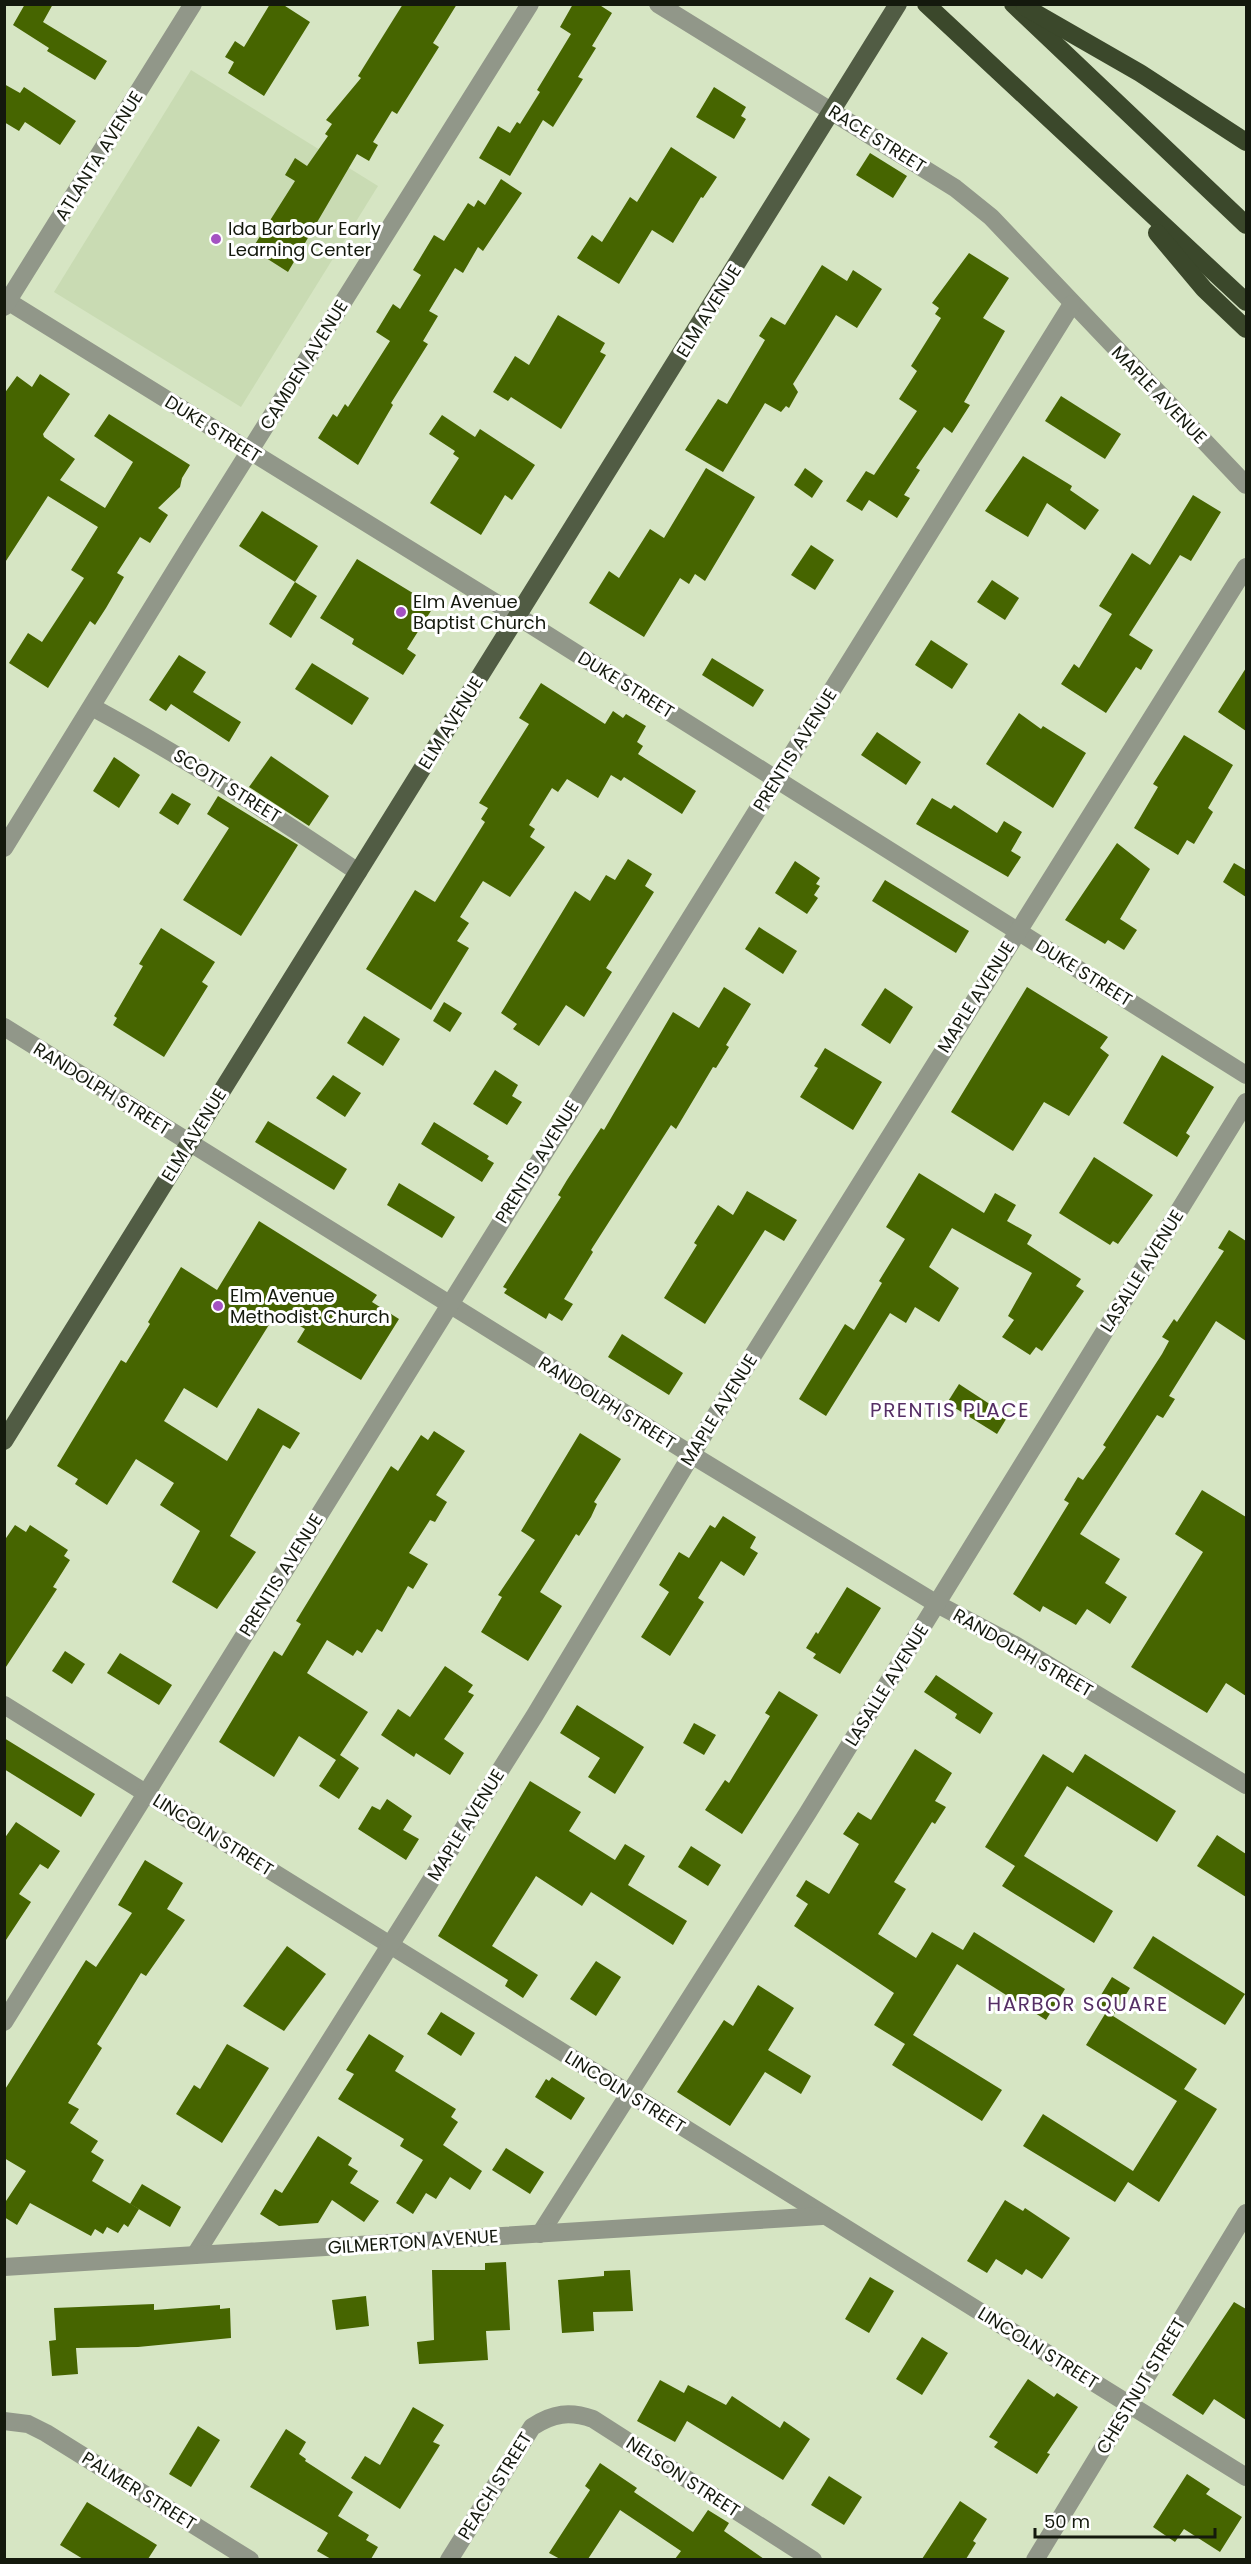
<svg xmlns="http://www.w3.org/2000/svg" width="1251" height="2564" viewBox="0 0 1251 2564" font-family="Poppins,sans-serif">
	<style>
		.built { fill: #c9dbb3 }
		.building { fill: #466500 }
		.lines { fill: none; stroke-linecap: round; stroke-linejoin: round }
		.minor { stroke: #919789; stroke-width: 18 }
		.major { stroke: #515c44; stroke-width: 18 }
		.highway { stroke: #3b482b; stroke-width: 18 }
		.poi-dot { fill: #a452c2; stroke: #fff; stroke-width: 2 }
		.labels { text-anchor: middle; stroke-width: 6; stroke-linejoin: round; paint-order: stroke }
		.street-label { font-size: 18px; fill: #14190d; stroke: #fff }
		.poi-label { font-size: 18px; fill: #14190d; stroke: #fff; text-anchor: start }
		.neighbourhood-label { font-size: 20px; letter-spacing: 1.5px; fill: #562f65; stroke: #fff }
	</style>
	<rect width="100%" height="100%" fill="#d6e5c3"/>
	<path class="built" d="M191,70L378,186L241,407L54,292Z"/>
	<g class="building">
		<path d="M25,4H53L43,22L107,61L95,80L47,51L49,48L13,25Z"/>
		<path d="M270,4H282L310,22L264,96L228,73L234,62L225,57L235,41L244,47Z"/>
		<path d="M403,4H457L433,43L439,47L397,114L392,111L373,142L378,145L369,161L357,154L288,272L252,249L295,181L285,175L295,158L307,166L328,136L325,134L332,124L326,120L361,78L358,76Z"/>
		<path d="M573,4H598L612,13L592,46L596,48L578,77L583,79L553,127L543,120L510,176L479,158L498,126L510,133L517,122L520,124L540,92L537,90L571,34L560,27Z"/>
		<path d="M4,84L20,93L24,87L76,121L60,145L25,122L19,131L4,122Z"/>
		<path d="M714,87L746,107L741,116L746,119L734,139L696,117Z"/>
		<path d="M671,147L717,177L703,198L701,197L673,243L652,230L619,284L577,258L592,235L602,242L630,197L637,202Z"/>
		<path d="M870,153L907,176L893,198L856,175Z"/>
		<path d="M501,179L522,193L483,251L478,247L463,273L455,268L429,311L438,316L423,341L428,344L391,403L393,405L358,465L318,438L333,414L337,417L345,404L348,407L390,341L376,332L393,304L400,309L421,275L413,270L434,235L444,241L468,203L474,207L478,200L485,205Z"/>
		<path d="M969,253L1009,278L983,318L1005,331L964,402L970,405L952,433L944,427L916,468L920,470L904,495L910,498L897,518L869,500L862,511L846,501L866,471L874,475L917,411L899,399L917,371L911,366L941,318L935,314L939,308L932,303Z"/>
		<path d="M822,265L847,281L853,270L882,289L857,328L836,315L793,384L798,392L789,408L786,406L781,412L765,403L723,472L685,450L718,399L727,404L765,340L759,336L771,317L785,325Z"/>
		<path d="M558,315L605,343L600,352L606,355L561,429L511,397L508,401L493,392L515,356L529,365Z"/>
		<path d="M40,374L70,394L43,434L44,437L75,459L60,480L105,508L133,462L94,436L109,414L190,465L182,478L180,487L158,508L168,515L150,543L140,537L117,573L124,577L106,608L95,625L90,621L48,688L9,663L28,633L42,642L84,578L71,570L98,527L48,496L4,564V394L17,376L32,387Z"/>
		<path d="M1061,396L1121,434L1105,459L1045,421Z"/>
		<path d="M442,415L475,437L480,429L535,465L512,500L505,495L481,535L430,503L459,458L453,454L455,451L429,434Z"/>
		<path d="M1023,456L1072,486L1070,490L1099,510L1085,530L1047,503L1028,537L985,511Z"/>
		<path d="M706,468L755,497L705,581L695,574L689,584L680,578L644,637L589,603L609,571L619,578L650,529L664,538Z"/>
		<path d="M805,468L823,481L812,498L794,485Z"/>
		<path d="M1193,495L1221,512L1191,561L1180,555L1129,635L1153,650L1141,670L1136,667L1106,713L1061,684L1074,664L1079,668L1112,614L1099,606L1132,553L1150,565Z"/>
		<path d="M262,511L318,546L295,582L239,546Z"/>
		<path d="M811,545L834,560L815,590L791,575Z"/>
		<path d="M357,559L434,606L407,649L416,655L403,675L352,644L354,639L320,618Z"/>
		<path d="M992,580L1019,598L1005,620L977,602Z"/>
		<path d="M295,582L317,596L291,638L269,624Z"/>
		<path d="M931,640L968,664L952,689L915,665Z"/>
		<path d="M179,655L206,672L193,692L241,722L229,742L171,704L166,711L149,700Z"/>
		<path d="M712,658L764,690L753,707L702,675Z"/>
		<path d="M312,663L369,698L352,725L295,689Z"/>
		<path d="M1246,668V731L1218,712Z"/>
		<path d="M541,683L605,724L613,711L623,718L626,714L646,726L637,742L643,746L638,754L696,791L682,814L624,777L621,781L611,775L598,798L567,779L558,792L552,788L529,825L535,829L530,837L545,847L510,897L483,881L460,917L469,923L457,941L469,948L431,1010L366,969L415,890L435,902L485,822L481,819L488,808L479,803L529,724L519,718Z"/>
		<path d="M1019,713L1041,729L1043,726L1086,753L1053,808L986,764Z"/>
		<path d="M877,732L921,762L906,785L861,755Z"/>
		<path d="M1184,735L1233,765L1208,808L1213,812L1194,844L1187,840L1178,855L1134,828L1158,787L1153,784Z"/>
		<path d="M271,756L329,796L309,826L249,787Z"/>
		<path d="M114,757L140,775L119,808L93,791Z"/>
		<path d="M172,793L191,804L178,825L159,813Z"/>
		<path d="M218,796L298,845L241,936L183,900L229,828L207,814Z"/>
		<path d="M932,798L951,809L954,805L997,833L1004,821L1022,832L1011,851L1021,857L1008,877L916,824Z"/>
		<path d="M1117,843L1150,869L1120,919L1137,930L1124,950L1108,940L1105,944L1065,920Z"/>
		<path d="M628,859L652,874L645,886L654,892L606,968L612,972L584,1017L566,1005L539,1046L513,1029L517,1024L501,1013L575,891L590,901L606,875L615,880Z"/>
		<path d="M795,861L820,878L816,884L820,886L814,895L818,898L807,914L775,893Z"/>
		<path d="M1234,863L1246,870V897L1223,882Z"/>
		<path d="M885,880L969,931L956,953L872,901Z"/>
		<path d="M759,927L797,951L783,974L745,949Z"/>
		<path d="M161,928L215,962L202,982L208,986L164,1057L113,1025L117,1018L114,1016L143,966L139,964Z"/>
		<path d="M724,987L751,1004L726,1045L729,1047L716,1068L713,1067L676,1129L671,1125L591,1250L593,1252L564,1299L573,1304L562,1321L549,1313L546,1319L504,1293L507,1289L503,1287L561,1197L558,1195L567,1180L601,1128L604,1130L673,1012L699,1028Z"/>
		<path d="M1027,987L1108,1037L1100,1048L1109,1055L1069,1116L1044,1102L1013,1151L951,1112Z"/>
		<path d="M885,988L913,1007L890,1044L861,1025Z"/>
		<path d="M444,1002L462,1013L450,1032L433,1021Z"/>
		<path d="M364,1016L400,1039L383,1066L347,1043Z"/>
		<path d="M825,1048L882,1082L853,1130L800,1097L818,1068L814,1066Z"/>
		<path d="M1162,1055L1214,1087L1186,1133L1190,1136L1177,1157L1123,1123Z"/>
		<path d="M495,1070L518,1085L512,1096L522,1102L507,1125L473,1104Z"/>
		<path d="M333,1075L361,1093L345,1117L316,1098Z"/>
		<path d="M268,1121L347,1169L334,1190L255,1142Z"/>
		<path d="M434,1122L489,1156L487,1159L494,1163L482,1182L421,1144Z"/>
		<path d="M1094,1157L1153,1195L1118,1244L1113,1241L1110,1245L1059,1213Z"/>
		<path d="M919,1173L984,1213L995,1193L1016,1205L1007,1221L1032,1235L1027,1244L1081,1279L1076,1286L1084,1291L1042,1351L1036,1347L1030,1355L1002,1337L1014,1320L1008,1316L1032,1273L952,1228L929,1267L959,1288L939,1322L915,1307L906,1323L890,1313L826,1416L799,1399L845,1324L854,1330L882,1283L879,1281L905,1239L886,1227Z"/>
		<path d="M399,1183L455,1217L442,1238L387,1205Z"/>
		<path d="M747,1191L797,1220L784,1241L765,1230L705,1324L664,1298L697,1245L694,1243L718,1205L733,1215Z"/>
		<path d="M259,1221L377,1295L372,1302L399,1319L361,1380L297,1342L305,1329L277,1312L217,1408L184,1388L164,1421L227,1461L258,1408L300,1433L290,1449L283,1445L230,1536L256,1552L217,1609L172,1582L200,1531L160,1505L174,1483L136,1459L107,1505L75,1484L78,1479L57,1466L121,1360L126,1363L150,1324L148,1322L181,1267L217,1290Z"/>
		<path d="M1229,1230L1246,1241V1341L1216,1321L1169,1396L1175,1399L1163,1418L1157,1415L1080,1534L1120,1559L1105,1583L1127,1597L1110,1624L1087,1609L1076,1625L1043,1606L1040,1612L1013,1594L1069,1503L1064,1500L1078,1477L1083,1480L1106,1447L1103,1445L1162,1354L1169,1341L1162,1337L1174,1319L1177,1322L1224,1251L1218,1248Z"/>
		<path d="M622,1334L683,1373L669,1395L608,1357Z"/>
		<path d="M959,1384L1008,1416L997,1434L947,1403Z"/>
		<path d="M434,1431L465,1451L436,1495L447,1502L435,1522L430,1520L409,1553L428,1564L413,1589L408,1586L382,1632L377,1629L362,1653L357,1650L353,1656L327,1640L307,1673L368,1712L340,1755L359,1768L339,1799L319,1786L336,1760L299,1736L274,1777L219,1742L274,1651L282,1656L301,1624L296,1621L391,1466L398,1471L421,1435L428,1440Z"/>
		<path d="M580,1433L621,1459L594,1502L597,1504L591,1517L579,1536L576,1534L540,1592L562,1606L528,1661L481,1632L502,1597L498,1595L535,1540L521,1531Z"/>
		<path d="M1202,1490L1246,1517V1696L1226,1683L1207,1713L1131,1667L1203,1552L1175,1534Z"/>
		<path d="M723,1516L756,1537L750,1548L758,1553L744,1576L721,1561L698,1598L704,1602L670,1656L641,1637L669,1592L659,1585L679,1552L689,1558L710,1525L715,1528Z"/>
		<path d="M15,1525L26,1532L30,1525L68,1550L64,1556L70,1560L53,1587L57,1589L4,1670V1541Z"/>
		<path d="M847,1587L881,1608L840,1674L813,1658L816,1654L806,1648L816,1632L818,1634Z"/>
		<path d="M65,1651L85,1664L72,1684L52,1671Z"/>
		<path d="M120,1653L172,1685L159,1705L107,1673Z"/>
		<path d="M445,1666L473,1685L468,1692L474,1695L444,1739L464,1753L450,1775L416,1753L414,1757L381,1735L398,1709L410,1717Z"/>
		<path d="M936,1675L993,1713L980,1734L955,1718L957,1714L924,1692Z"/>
		<path d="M779,1691L818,1715L742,1834L705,1810L725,1780L729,1783L770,1716L765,1713Z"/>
		<path d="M577,1705L644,1747L615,1794L588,1777L600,1758L560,1733Z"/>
		<path d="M694,1723L716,1735L704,1755L683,1743Z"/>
		<path d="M4,1738L95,1794L81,1817L4,1769Z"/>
		<path d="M915,1749L952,1773L935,1801L946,1807L935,1824L932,1822L894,1882L906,1889L878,1934L916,1958L932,1932L963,1950L974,1932L1065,1989L1046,2020L957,1964L913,2035L1002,2090L982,2121L892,2065L905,2044L874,2025L894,1993L794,1926L808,1904L796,1896L806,1880L829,1894L859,1844L843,1834L858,1812L871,1820Z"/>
		<path d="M1043,1754L1073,1773L1085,1754L1176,1811L1157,1842L1067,1786L1024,1856L1113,1911L1094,1943L1002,1886L1015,1866L985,1847Z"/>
		<path d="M530,1781L581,1812L569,1831L615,1860L625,1844L645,1856L628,1885L687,1921L673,1945L591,1892L582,1906L536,1876L492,1946L538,1975L523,1998L505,1986L508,1980L438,1936Z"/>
		<path d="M387,1799L412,1816L403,1830L419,1839L406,1860L358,1829L372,1806L380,1810Z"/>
		<path d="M16,1822L60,1851L48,1869L40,1864L19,1894L31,1902L4,1943V1839Z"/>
		<path d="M1217,1835L1246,1854V1897L1197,1866Z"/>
		<path d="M691,1846L721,1865L708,1886L678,1867Z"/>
		<path d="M145,1860L183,1883L167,1909L185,1920L146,1976L141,1973L97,2044L102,2048L68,2103L79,2109L70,2123L98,2141L91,2152L104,2160L92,2181L139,2209L128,2227L124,2224L118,2233L107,2227L103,2234L95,2229L91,2236L30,2203L17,2225L4,2217V2204L26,2171L4,2158V2091L86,1960L96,1967L132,1913L118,1905Z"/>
		<path d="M1153,1936L1245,1994L1225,2025L1133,1968Z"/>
		<path d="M287,1946L326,1974L284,2031L243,2006Z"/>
		<path d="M596,1961L621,1977L596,2016L570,1999Z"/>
		<path d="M1112,1977L1130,1988L1113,2016L1197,2069L1184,2089L1217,2109L1159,2202L1128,2182L1115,2202L1023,2146L1043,2114L1133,2171L1177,2101L1086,2045L1105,2014L1093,2008Z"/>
		<path d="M758,1985L794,2008L768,2050L811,2076L801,2094L765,2072L730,2126L677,2092L724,2020L733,2026Z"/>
		<path d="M441,2012L475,2033L461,2056L427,2034Z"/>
		<path d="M369,2034L404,2056L395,2071L456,2109L451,2117L458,2122L443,2145L482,2171L470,2190L450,2177L436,2199L426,2193L413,2214L396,2203L423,2160L400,2146L404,2139L338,2099L354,2074L346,2070Z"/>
		<path d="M227,2044L269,2068L222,2143L176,2114L194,2085L200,2089Z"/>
		<path d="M552,2077L585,2098L571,2120L535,2097L546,2079L549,2081Z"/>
		<path d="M318,2136L352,2158L348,2165L358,2171L350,2183L379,2201L364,2222L332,2200L318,2223L279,2226L260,2214L275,2189L282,2193Z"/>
		<path d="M506,2148L544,2172L530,2194L492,2170Z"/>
		<path d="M142,2184L181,2207L170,2227L130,2204Z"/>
		<path d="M1005,2200L1023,2211L1025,2208L1070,2238L1042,2279L1026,2269L1022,2275L996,2259L987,2273L967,2261Z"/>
		<path d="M506,2262L510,2330L486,2331L488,2360L419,2364L417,2342L434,2340L432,2270H485V2263Z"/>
		<path d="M630,2270L633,2311L593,2312L594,2331L562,2333L558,2280L604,2276V2271Z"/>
		<path d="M870,2277L894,2291L869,2333L845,2319Z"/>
		<path d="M366,2296L369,2326L336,2330L332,2300Z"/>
		<path d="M1234,2302L1246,2309V2420L1214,2399L1203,2415L1172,2395Z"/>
		<path d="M154,2304V2310L220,2305V2309L230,2308L231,2338L138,2347L76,2348L78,2374L52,2376L49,2341L56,2340L54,2308Z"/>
		<path d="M922,2337L948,2353L922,2395L896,2379Z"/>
		<path d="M1028,2379L1054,2397L1057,2393L1078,2407L1047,2453L1050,2454L1037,2474L994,2447L998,2442L989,2437Z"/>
		<path d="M660,2380L684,2393L688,2385L726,2405L732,2396L780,2428L784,2421L810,2439L783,2480L687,2421L675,2442L637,2421Z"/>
		<path d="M413,2407L444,2425L433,2442L440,2445L400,2509L351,2478L365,2456L380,2465Z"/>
		<path d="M198,2426L220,2440L191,2487L169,2474Z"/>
		<path d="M286,2429L306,2442L299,2454L306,2459L305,2461L353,2492L338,2516L369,2535L366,2540L378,2547L371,2559H331L317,2551L328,2533L250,2487Z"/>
		<path d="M600,2463L637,2488L634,2492L693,2532L708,2510L729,2523L724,2531L764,2559H675L681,2551L620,2510L588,2559H560L549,2553L590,2490L585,2486Z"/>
		<path d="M1187,2474L1210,2489L1206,2494L1242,2517L1220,2552L1184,2529L1175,2542L1153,2527Z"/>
		<path d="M829,2476L862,2497L844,2525L811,2505Z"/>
		<path d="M960,2501L987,2519L973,2541L976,2543L966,2559H922Z"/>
		<path d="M87,2502L157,2545L148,2559H83L60,2545Z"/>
	</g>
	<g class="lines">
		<g class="minor">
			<path d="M658,4L955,188L991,217L1246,485"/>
			<path d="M4,299L517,616L1246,1075"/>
			<path d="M4,307L193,4"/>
			<path d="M92,707C184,757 271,813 358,872"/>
			<path d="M4,848L192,543L530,4"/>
			<path d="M4,1027L692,1455L937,1604L1015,1645L1246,1785"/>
			<path d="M4,1705L1246,2477"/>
			<path d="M4,2022L1072,304"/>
			<path d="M540,2234L807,1814L1246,1102"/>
			<path d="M195,2255L535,1715L707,1429L1246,567"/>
			<path d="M4,2267L822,2216"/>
			<path d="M4,2421L28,2424L46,2433L250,2560"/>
			<path d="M449,2560L532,2427C553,2413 570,2411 593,2419L813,2560"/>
			<path d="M1035,2560L1246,2213"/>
		</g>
		<path class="major" d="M4,1441L898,4"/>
		<g class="highway">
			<path d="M926,4L1246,302"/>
			<path d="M1013,4L1246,225"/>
			<path d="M1025,7L1140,73L1246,142"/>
			<path d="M1157,233L1204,289L1246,329"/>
		</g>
	</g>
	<g class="poi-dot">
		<circle cx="216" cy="239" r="6"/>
		<circle cx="401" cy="612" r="6"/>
		<circle cx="218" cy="1306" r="6"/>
	</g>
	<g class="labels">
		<g class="street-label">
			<text transform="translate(877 139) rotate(32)" y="6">RACE STREET</text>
			<text transform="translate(99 156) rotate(-58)" y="6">ATLANTA AVENUE</text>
			<text transform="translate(709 311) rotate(-58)" y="6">ELM AVENUE</text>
			<text transform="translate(304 365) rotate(-58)" y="6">CAMDEN AVENUE</text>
			<text transform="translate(1159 395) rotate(46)" y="6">MAPLE AVENUE</text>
			<text transform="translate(213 429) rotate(32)" y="6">DUKE STREET</text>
			<text transform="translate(626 685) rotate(32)" y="6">DUKE STREET</text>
			<text transform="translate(451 723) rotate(-58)" y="6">ELM AVENUE</text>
			<text transform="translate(795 750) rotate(-58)" y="6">PRENTIS AVENUE</text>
			<text transform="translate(227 786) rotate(32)" y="6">SCOTT STREET</text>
			<text transform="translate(1084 973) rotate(32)" y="6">DUKE STREET</text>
			<text transform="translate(976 997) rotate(-58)" y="6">MAPLE AVENUE</text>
			<text transform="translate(102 1089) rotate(32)" y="6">RANDOLPH STREET</text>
			<text transform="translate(194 1135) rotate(-58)" y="6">ELM AVENUE</text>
			<text transform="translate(537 1162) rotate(-58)" y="6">PRENTIS AVENUE</text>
			<text transform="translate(1142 1271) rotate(-58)" y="6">LASALLE AVENUE</text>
			<text transform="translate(607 1403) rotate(32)" y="6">RANDOLPH STREET</text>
			<text transform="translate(719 1410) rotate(-58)" y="6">MAPLE AVENUE</text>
			<text transform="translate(281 1575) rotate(-58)" y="6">PRENTIS AVENUE</text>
			<text transform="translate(1023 1653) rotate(30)" y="6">RANDOLPH STREET</text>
			<text transform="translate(887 1685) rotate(-58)" y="6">LASALLE AVENUE</text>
			<text transform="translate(466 1825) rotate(-58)" y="6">MAPLE AVENUE</text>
			<text transform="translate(213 1835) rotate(32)" y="6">LINCOLN STREET</text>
			<text transform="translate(625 2092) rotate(32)" y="6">LINCOLN STREET</text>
			<text transform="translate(413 2242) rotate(-4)" y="6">GILMERTON AVENUE</text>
			<text transform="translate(1038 2348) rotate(32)" y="6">LINCOLN STREET</text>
			<text transform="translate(1141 2386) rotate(-59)" y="6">CHESTNUT STREET</text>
			<text transform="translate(683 2477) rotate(33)" y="6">NELSON STREET</text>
			<text transform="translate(495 2486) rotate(-58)" y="6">PEACH STREET</text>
			<text transform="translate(139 2491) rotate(32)" y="6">PALMER STREET</text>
		</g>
		<g class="poi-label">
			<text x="228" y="235">Ida Barbour Early<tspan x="228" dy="21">Learning Center</tspan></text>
			<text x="413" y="608">Elm Avenue<tspan x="413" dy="21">Baptist Church</tspan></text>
			<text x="230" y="1302">Elm Avenue<tspan x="230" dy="21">Methodist Church</tspan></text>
		</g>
		<g class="neighbourhood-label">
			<text x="950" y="1417">PRENTIS PLACE</text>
			<text x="1078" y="2011">HARBOR SQUARE</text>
		</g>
	</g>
	<rect width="1251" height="2564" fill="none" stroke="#14190d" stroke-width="12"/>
	<path d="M1035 2528v9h180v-9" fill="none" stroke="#14190d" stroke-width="3"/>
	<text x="1044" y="2528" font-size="18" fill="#14190d" stroke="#ffffff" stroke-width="4.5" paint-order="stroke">50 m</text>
</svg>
